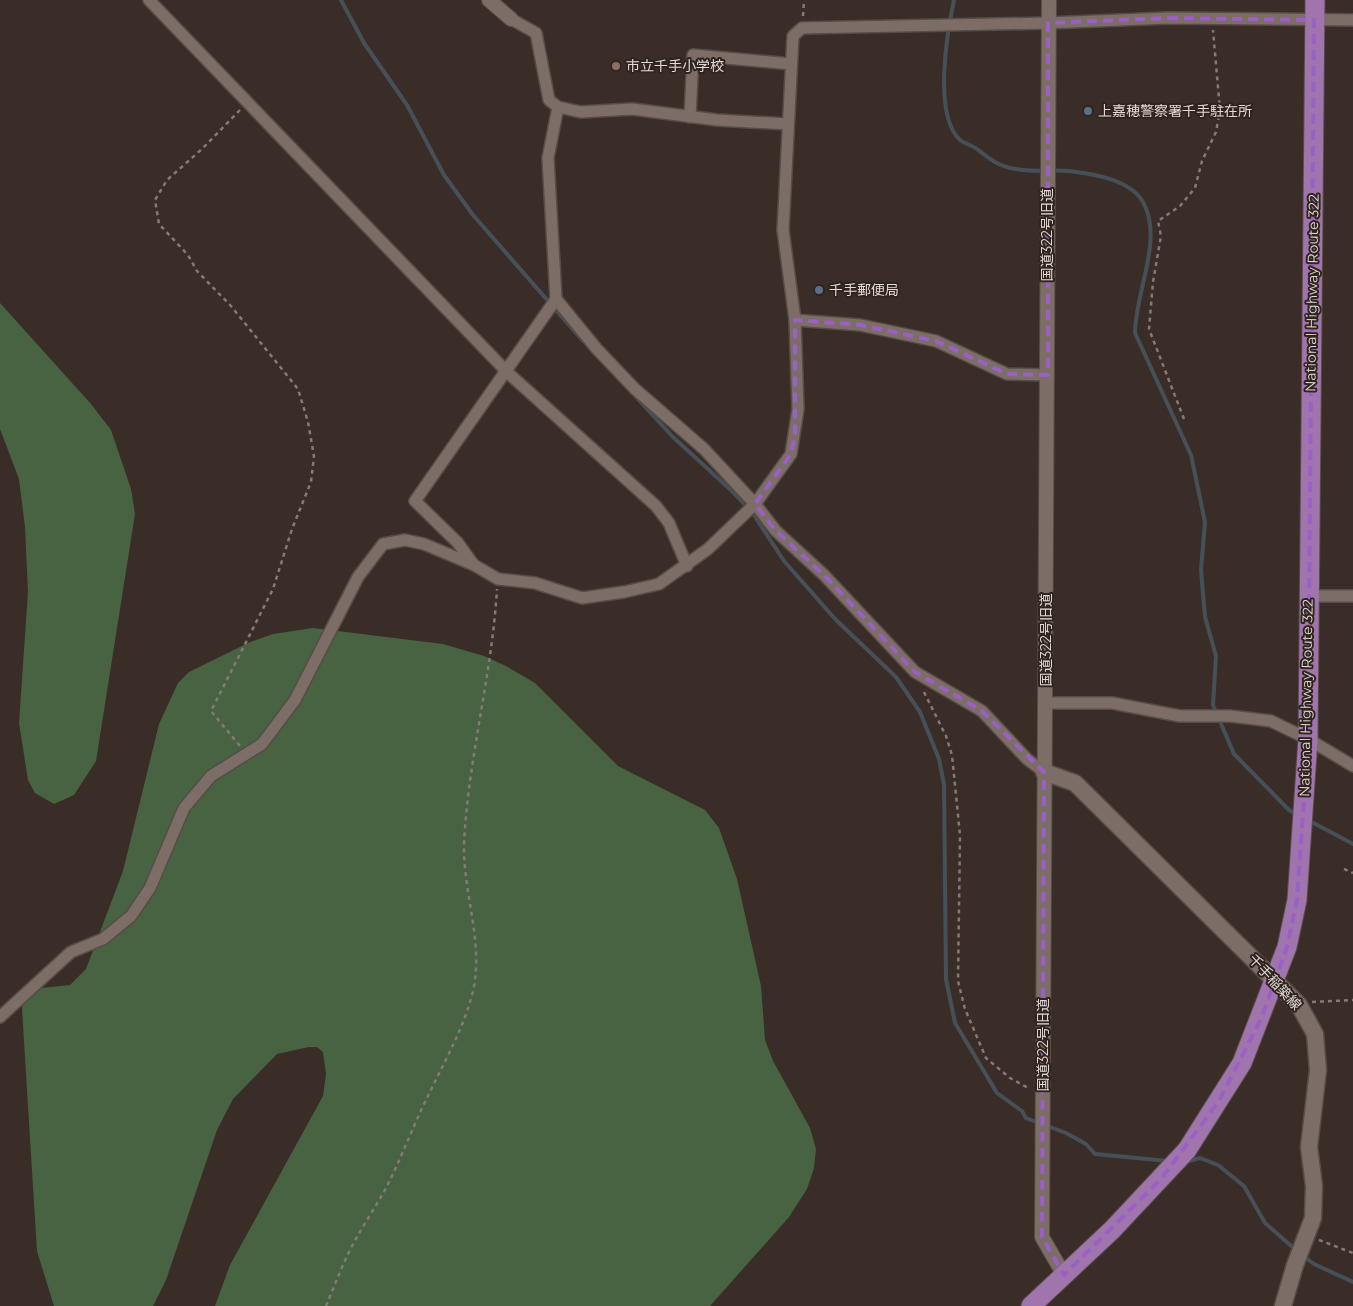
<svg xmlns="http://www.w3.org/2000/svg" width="1353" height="1306" viewBox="0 0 1353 1306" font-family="Montserrat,'Noto Sans JP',sans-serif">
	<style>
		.green { fill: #486341 }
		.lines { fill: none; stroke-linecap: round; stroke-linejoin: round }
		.stream { stroke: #465058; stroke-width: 4 }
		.minor-casing { stroke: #574c48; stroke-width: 14 }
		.tertiary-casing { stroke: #574c48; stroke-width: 16 }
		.secondary-casing { stroke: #574c48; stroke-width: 19 }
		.trunk-casing { stroke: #574c48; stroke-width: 21 }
		.path { stroke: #857a76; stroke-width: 2.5; stroke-dasharray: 4 4; stroke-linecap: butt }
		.minor { stroke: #7c6e67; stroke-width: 11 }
		.tertiary { stroke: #7c6e67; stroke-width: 14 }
		.secondary { stroke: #7c6e67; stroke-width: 16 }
		.trunk { stroke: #a074ac; stroke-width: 19 }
		.marked { fill: none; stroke: #9a60c6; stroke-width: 4; stroke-dasharray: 10 6; stroke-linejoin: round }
		.education-dot { fill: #8d6e63; stroke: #2f241e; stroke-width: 2 }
		.service-dot { fill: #5c6f8a; stroke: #2f241e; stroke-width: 2 }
		.labels { text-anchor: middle; stroke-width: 4; stroke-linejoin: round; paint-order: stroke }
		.poi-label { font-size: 14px; fill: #e1d9d5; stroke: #2f241e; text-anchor: start }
		.street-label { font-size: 14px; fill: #e1d9d5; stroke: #2f241e }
	</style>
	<rect width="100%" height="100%" fill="#3a2d28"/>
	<g class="green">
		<path d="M0,303L91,404L111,430L131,489L135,514L96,761L74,795L54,804L35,793L28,780L19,723L28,592L25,527L19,479L0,429Z"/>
		<path d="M313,628L443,644L484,656L506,666L535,683L618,766L705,810L719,828L737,879L761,986L765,1040L773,1061L810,1128L816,1149L814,1168L807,1189L789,1217L710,1306H215L230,1265L323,1096L326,1074L323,1052L317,1047H309L277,1054L233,1099L217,1130L166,1280L153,1306H54L37,1251L22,1009L24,995L32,989L70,985L86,969L123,871L159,724L178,683L189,672L248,643L273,634Z"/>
	</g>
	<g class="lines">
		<g class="stream">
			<path d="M341,0L364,43L407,105L444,175L473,215L583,341"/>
			<path d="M954,0C947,33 933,115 960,140C965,144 972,145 977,149C991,160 998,166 1016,169C1034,173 1052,169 1069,171C1095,174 1134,180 1145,206C1162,243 1135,294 1135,333L1191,455L1205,522L1201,570L1205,617L1216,656L1213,705L1234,754L1289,810L1298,815"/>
			<path d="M636,397L673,437L733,492L752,512L784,561L836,620L896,677L920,712L939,759L944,784L946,979L955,1023L997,1093L1022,1111L1026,1118L1066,1133L1086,1144L1095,1154L1168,1161"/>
			<path d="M1308,820L1353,844"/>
			<path d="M1185,1162L1200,1158L1218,1165L1244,1186L1265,1223L1297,1251"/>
			<path d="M1302,1255L1314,1264L1353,1282"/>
		</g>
		<defs>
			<g id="minor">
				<path d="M149,0L507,372L656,506L669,523L687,566"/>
				<path d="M511,19L536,33L549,100L558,107L581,112L632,109L717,120L788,124"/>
				<path d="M690,117L693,55L791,64"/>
				<path d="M556,299L596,348L635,389L704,449L755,504L776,531L824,575L915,672L982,711L1027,759L1044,772"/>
				<path d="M795,320L860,325L936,341L1007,374L1048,375"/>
				<path d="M473,564L458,543L415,501L556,299L548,158L558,107"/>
				<path d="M1309,596H1353"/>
				<path d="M1046,703H1112L1180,716H1230L1271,721L1308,739L1353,766"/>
				<path d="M0,1017L71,952L103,939L131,916L150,888L184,808L211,776L262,744L295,700L358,577L383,544L405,540L424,544L474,565L498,579L535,583L582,598L624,592L659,584L708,549L755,504L791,454L798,409L795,320L783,230L793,36L802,28L1048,23L1168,18L1353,20"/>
			</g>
			<g id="tertiary">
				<path d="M489,0L511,19"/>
				<path d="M1049,0L1042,1237L1064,1275"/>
			</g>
			<path id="secondary" d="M1044,772L1075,783L1275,981L1299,1005L1315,1034L1318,1070L1309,1147L1314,1186L1313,1218L1295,1265L1283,1306"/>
			<path id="trunk" d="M1031,1306L1112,1230L1187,1150L1242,1063L1287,947L1297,900L1308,739L1315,0"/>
		</defs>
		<use href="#minor" class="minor-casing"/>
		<use href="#tertiary" class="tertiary-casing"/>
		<use href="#secondary" class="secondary-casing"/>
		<use href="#trunk" class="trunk-casing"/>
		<g class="path">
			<path d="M803,16L804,0"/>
			<path d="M240,110L202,149L167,180L155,200L159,224L188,255L197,271L231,306L298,389L308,422L314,456L311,482L292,529L273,589L211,711L240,746"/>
			<path d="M1184,419L1149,329L1153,282L1161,236L1158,221L1180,206L1195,188L1202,161L1216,132L1220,110L1213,30"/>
			<path d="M924,692L946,736L952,755L960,835L958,981L965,1009L986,1058L1010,1078L1030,1089"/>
			<path d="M1344,869L1353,873"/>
			<path d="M1312,1002L1353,1000"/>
			<path d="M1319,1240L1353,1253"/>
			<path d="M326,1306C333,1289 340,1271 348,1254C359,1231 374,1210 386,1188C402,1157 414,1123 430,1092C446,1058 464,1028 473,991C484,943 463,893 464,844C468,759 492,675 497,589"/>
		</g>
		<use href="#minor" class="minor"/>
		<use href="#tertiary" class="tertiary"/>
		<use href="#secondary" class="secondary"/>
		<use href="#trunk" class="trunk"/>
	</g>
	<path class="marked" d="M1168,18L1314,20L1308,739L1297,900L1287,947L1261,1019L1219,1101L1161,1179L1064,1275L1042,1237L1044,772L982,711L915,672L824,575L776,531L755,504L791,454L795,436V320L860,325L936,341L1007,374L1048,375V23Z"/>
	<circle class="education-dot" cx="616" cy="66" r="5"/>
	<g class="service-dot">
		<circle cx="1088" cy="111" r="5"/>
		<circle cx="819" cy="290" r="5"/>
	</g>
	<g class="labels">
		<g class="poi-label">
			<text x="626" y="71">市立千手小学校</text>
			<text x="1098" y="116">上嘉穂警察署千手駐在所</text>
			<text x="829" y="295">千手郵便局</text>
		</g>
		<g class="street-label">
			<text transform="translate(1047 235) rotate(-90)" y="5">国道322号旧道</text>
			<text transform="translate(1312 293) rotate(-89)" y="5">National Highway Route 322</text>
			<text transform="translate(1046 640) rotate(-90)" y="5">国道322号旧道</text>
			<text transform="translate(1306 698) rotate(-89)" y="5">National Highway Route 322</text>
			<text transform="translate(1275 982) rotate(47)" y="5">千手稲築線</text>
			<text transform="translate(1043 1045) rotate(-90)" y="5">国道322号旧道</text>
		</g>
	</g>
</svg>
